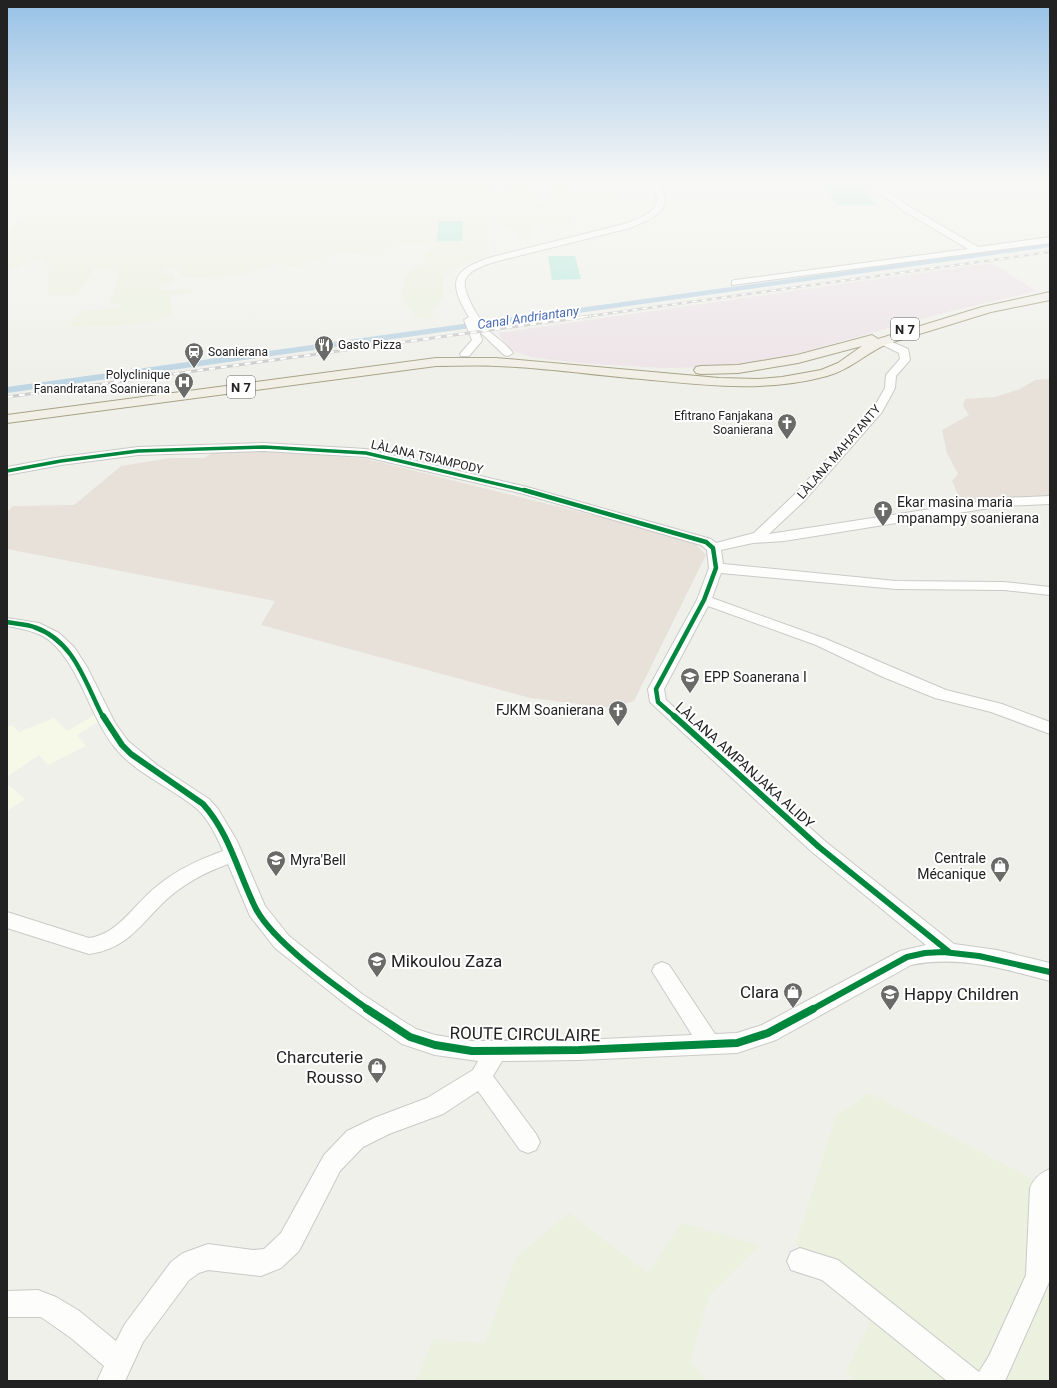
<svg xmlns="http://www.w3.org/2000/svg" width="1057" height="1388" viewBox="0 0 1057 1388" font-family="Roboto,sans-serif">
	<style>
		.industrial { fill: #ede4e8 }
		.education { fill: #f6f8e8 }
		.military { fill: #e7e1d9 }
		.farmland { fill: #ecf0df; fill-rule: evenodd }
		.pitch { fill: #b6e8dc }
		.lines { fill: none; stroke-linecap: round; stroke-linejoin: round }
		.canal { fill: #bed5e3; fill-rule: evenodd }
		.minor-casing { stroke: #c9c9c7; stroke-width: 2 }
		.major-casing { stroke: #a7a386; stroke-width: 2 }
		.minor { fill: #fdfdfc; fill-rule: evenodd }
		.major { fill: #f2efe7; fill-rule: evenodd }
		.rail-far1-casing { stroke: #ccc; stroke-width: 2.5 }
		.rail-casing { stroke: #ccc; stroke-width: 3 }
		.rail-far1 { stroke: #fff; stroke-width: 1.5; stroke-dasharray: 5; stroke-linecap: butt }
		.rail { stroke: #fff; stroke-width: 2; stroke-dasharray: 6; stroke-linecap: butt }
		.cycleway-far3-casing { stroke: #fff; stroke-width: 5 }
		.cycleway-far2-casing { stroke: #fff; stroke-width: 6 }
		.cycleway-far1-casing { stroke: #fff; stroke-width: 8 }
		.cycleway-casing { stroke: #fff; stroke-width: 10 }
		.cycleway-far3 { stroke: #00873e; stroke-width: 3.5 }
		.cycleway-far2 { stroke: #00873e; stroke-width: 4.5 }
		.cycleway-far1 { stroke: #00873e; stroke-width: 6 }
		.cycleway { stroke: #00873e; stroke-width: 8 }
		.labels { text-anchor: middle; stroke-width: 4; stroke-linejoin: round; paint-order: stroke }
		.far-poi-label { font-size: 12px; fill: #222; stroke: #fff; text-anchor: start }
		.far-street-label { font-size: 12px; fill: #222; stroke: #fff }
		.far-water-label { font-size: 13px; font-style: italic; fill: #4b6cb4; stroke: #fff }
		.shield { fill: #fff; stroke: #646464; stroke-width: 1 }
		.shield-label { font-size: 13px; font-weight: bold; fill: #222 }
		.poi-label { font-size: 14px; fill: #222; stroke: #fff; text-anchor: start }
		.street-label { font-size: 14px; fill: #222; stroke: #fff }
		.near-poi-label { font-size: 17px; fill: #222; stroke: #fff; text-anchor: start }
		.near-street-label { font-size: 17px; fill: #222; stroke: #fff }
	</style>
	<rect width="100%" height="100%" fill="#f0f0eb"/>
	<path class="industrial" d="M992,263L1036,291L943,313L773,360L725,367L662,368L579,363L531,357L508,349L498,333Z"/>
	<g class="education">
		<path d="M96,714L98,722L77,735L86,746L48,765L39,755L7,777V727L12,725L19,732L54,718L67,731Z"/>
		<path d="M7,784L25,799L7,811Z"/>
	</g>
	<g class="military">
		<path d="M1050,379V496L995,499L962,504L952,481L958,474L947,453L942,430L969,415L963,406L965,399L995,397L1020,389L1035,380Z"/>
		<path d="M261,450L367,459L612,520L695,543L706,555L634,701L612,708L530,698L261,625L275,601L7,549V512L13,506L74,505L121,466L170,458H205L213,452Z"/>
	</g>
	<g class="farmland">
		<path d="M22,182H291L310,184L337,182H526L525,189L534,194L535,204L553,206L551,186L557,182H567L574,191L615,193L614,202L592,209V215L575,217L570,226H533L531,238H518L515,230L503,229L493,222L488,224L489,255L460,265L443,280V299L433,309L432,319L418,318L407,306L402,297L404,281L411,268L425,265L422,255L430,248L428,243L388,246L382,256L348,253L330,255L299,267L278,264L245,274L213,277L185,278L178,270L168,268L164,273L174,275L175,282L158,287L163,291L189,288L194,292L170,295L171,315L143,323L111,326L69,327L82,311L121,308V304H110L119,272L108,268L94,269L76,295H48L49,268L43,264L42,260L30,262L7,271V233L20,220L34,210H7V195ZM495,183L510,184L500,194L482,196V192L494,190L496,186Z"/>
		<path d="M869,1093L1028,1177L1050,1193V1381H854L846,1371L872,1318L796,1243L836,1116Z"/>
		<path d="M569,1213L648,1273L681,1223L760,1245L709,1296L690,1361L707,1381H416L433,1340L485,1343L516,1257Z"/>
	</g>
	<g class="pitch">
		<path d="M823,185H861L877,205H837Z"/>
		<path d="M439,221H463L462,241H437Z"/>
		<path d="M548,256H575L581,279L552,280Z"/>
	</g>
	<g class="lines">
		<g class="canal">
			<path d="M7,182H11L7,185Z"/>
			<path d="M1050,243V247L7,393V387Z"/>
		</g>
		<defs>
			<g id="minor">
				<path d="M10,182H18L7,190V184Z"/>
				<path d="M652,182H660C661,187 665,194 665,200C665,215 641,223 630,228L498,261C488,264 472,268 466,278C459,289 482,324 490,332C498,339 507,345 513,353L508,356L504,355L479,331L482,340L481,342L469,356H461L460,354L472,340L464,320L469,317C447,281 452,270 492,257L624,224C634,220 656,214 657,201C657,195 654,188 652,182Z"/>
				<path d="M865,182H874L910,207L978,247L1050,237V243L732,285V281L735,280L968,249L904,211Z"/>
				<path d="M883,338L908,349L910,360L896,376L895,388L882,412L804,501L769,534L1002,498L1050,496V504L1002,506L784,541L753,543L721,550L723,564L896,581L1004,582L1050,587V595L1004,590L896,589L721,573L712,598L826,639L946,690L1002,704L1050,722V734L991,712L935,698L883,677L816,645L708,606L664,689L666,700L826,842L954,944L997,950L1050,963V981C1004,969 959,955 911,965L776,1040L737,1053L579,1060L502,1061L493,1076L536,1134L540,1142L536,1150L528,1153L520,1150L478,1091L443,1114L389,1134L363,1147L340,1171L299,1251L281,1268L261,1276L208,1270L199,1273L189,1280L143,1342L125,1381H97L104,1366L71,1338L41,1317H7V1291L38,1290L56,1297L78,1310L116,1341L125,1324L171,1262L183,1253L208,1244L253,1250L264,1249L281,1233L324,1155L347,1131L374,1118L427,1098L473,1070L478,1061L435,1055L402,1044L348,1006L275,948L250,916L228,864C206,872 185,883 167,899C141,923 128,949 89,954L7,928V912L89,938C119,934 134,904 156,887C176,870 198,860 223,851C217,837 208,818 196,808C170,787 137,774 116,749C89,716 81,667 50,641C38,631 22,629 7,626V618L39,623L59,633L74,647L87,667L115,723L128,741L157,765L209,799L218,809L237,841L265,906L289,936L362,994L403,1021L416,1029L435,1035L472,1041L579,1040L692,1035L652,971L655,965L662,962L669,965L715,1034L737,1033L762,1025L900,951L926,945L812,852L650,702L648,689L697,600L709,568L707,550L701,545L520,493L366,457L264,451L138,455L61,465L7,475V467L61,457L138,447L264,443L366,449L527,487L711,539L716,543L754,533L794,495L873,409L885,388L886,375L900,359L899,353L879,343L878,341Z"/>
				<path d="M1050,1169V1280L1005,1381H947L822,1280L791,1270L787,1261L791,1252L800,1248L838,1260L979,1372L989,1356L1026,1275L1030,1188C1034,1178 1040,1173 1050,1169Z"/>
			</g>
			<path id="major" d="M1050,292V300L991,312L887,344C866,353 850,370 827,376C765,393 703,385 641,379C593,375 545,368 496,366C476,365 456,366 436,366L7,423V415L436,358H496L719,378L758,379L782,377L821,370L838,363L862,346L798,363L738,373L701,374L696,373L694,370L696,367L701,366L738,365L797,355L872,335L878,339L982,307Z"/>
		</defs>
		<use href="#minor" class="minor-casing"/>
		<use href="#major" class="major-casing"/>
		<use href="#minor" class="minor"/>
		<use href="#major" class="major"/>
		<defs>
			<path id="rail-far1" d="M583,317L1050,252"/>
			<path id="rail" d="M7,397L591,316"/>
		</defs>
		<use href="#rail-far1" class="rail-far1-casing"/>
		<use href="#rail" class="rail-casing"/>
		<use href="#rail-far1" class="rail-far1"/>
		<use href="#rail" class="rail"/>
		<defs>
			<path id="cycleway-far3" d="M7,471L61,461L138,451L264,447L366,453L527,491"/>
			<g id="cycleway-far2">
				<path d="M524,490L706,542L713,548L716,568L704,600L656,689L658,702L675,717"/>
				<path d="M7,622C16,624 26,624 34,627C75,641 85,683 103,717"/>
			</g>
			<g id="cycleway-far1">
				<path d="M103,716L122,745L131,754L203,804C230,834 238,873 256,909C274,943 337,987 369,1010"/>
				<path d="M674,716L819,847L948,951"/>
				<path d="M811,1010L907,957L925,953L943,952L979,956L1050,972"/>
			</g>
			<path id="cycleway" d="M367,1009L410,1037L435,1045L472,1051L579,1050L737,1043L768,1033L813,1009"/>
		</defs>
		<use href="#cycleway-far3" class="cycleway-far3-casing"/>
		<use href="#cycleway-far2" class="cycleway-far2-casing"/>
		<use href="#cycleway-far1" class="cycleway-far1-casing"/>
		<use href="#cycleway" class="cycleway-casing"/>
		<use href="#cycleway-far3" class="cycleway-far3"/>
		<use href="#cycleway-far2" class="cycleway-far2"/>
		<use href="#cycleway-far1" class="cycleway-far1"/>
		<use href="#cycleway" class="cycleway"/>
	</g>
	<linearGradient id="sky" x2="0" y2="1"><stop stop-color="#97c1e6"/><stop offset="0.48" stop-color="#f8f8f6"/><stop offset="1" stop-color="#f8f8f6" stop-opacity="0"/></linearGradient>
	<rect width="1057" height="376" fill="url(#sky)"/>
	<defs>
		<symbol id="restaurant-pin" viewBox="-11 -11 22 30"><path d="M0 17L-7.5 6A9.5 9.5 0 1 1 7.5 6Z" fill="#6a6a68" stroke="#fff"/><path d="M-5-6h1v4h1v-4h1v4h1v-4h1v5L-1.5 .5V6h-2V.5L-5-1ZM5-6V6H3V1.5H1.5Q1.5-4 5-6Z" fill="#fff"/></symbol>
		<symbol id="station-pin" viewBox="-11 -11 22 30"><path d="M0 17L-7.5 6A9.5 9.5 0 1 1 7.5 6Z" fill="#6a6a68" stroke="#fff"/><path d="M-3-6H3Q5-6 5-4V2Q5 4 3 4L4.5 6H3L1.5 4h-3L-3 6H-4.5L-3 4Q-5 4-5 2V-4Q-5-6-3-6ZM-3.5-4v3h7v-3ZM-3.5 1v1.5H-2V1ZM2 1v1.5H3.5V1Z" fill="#fff"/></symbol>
		<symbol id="hospital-pin" viewBox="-11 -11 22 30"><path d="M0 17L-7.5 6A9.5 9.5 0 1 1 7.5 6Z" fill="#6a6a68" stroke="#fff"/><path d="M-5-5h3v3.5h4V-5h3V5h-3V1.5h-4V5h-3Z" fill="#fff"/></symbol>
		<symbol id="church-pin" viewBox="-11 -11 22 30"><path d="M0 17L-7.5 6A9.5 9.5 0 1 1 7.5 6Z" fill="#6a6a68" stroke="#fff"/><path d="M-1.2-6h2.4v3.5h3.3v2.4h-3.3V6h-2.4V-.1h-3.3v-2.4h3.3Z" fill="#fff"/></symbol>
		<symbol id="school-pin" viewBox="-11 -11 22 30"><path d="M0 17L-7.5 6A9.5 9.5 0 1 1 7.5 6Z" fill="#6a6a68" stroke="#fff"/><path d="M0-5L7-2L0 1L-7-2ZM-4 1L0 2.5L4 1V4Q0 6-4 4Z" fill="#fff"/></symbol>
		<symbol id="shop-pin" viewBox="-11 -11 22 30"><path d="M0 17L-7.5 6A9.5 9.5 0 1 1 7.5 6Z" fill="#6a6a68" stroke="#fff"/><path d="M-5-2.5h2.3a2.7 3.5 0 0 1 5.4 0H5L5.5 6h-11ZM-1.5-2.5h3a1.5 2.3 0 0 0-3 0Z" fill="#fff"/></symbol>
	</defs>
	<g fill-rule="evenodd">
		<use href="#restaurant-pin" x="313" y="334" width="22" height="30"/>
		<use href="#station-pin" x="183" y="341" width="22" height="30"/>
		<use href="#hospital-pin" x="173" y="371" width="22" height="30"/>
		<use href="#church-pin" x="776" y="412" width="22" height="30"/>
		<use href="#church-pin" x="872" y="499" width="22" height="30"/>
		<use href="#school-pin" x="679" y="666" width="22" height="30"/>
		<use href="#church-pin" x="607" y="699" width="22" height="30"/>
		<use href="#school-pin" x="265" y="849" width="22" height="30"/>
		<use href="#shop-pin" x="989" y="855" width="22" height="30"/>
		<use href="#school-pin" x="366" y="950" width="22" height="30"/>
		<use href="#shop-pin" x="782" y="981" width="22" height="30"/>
		<use href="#school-pin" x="879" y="983" width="22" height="30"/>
		<use href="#shop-pin" x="366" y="1056" width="22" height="30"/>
	</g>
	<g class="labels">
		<g class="far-poi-label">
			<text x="338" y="349">Gasto Pizza</text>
			<text x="208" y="356">Soanierana</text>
			<text x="170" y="379" text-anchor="end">Polyclinique<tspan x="170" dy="14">Fanandratana Soanierana</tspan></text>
			<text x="773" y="420" text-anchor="end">Efitrano Fanjakana<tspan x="773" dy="14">Soanierana</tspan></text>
		</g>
		<g class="far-street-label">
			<text transform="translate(839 452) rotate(-49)" y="4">LÀLANA MAHATANTY</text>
			<text transform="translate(427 457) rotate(13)" y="4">LÀLANA TSIAMPODY</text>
		</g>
		<g class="far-water-label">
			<text transform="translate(528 317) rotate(-8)" y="5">Canal Andriantany</text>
		</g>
		<g class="shield">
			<rect x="891" y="318" width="28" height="22" rx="3"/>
			<rect x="227" y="376" width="28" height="22" rx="3"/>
		</g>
		<g class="shield-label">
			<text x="905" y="334">N 7</text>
			<text x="241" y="392">N 7</text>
		</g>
		<g class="poi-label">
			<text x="897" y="507">Ekar masina maria<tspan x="897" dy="16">mpanampy soanierana</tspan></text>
			<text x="704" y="682">EPP Soanerana I</text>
			<text x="604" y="715" text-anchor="end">FJKM Soanierana</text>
			<text x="986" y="863" text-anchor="end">Centrale<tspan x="986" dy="16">Mécanique</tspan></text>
			<text x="290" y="865">Myra'Bell</text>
		</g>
		<g class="street-label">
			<text transform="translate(745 765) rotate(42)" y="5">LÀLANA AMPANJAKA ALIDY</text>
		</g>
		<g class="near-poi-label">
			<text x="391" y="967">Mikoulou Zaza</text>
			<text x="779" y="998" text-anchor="end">Clara</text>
			<text x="904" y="1000">Happy Children</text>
			<text x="363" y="1063" text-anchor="end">Charcuterie<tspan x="363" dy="20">Rousso</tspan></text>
		</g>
		<g class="near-street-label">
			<text transform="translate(525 1034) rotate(1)" y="6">ROUTE CIRCULAIRE</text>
		</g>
	</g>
	<rect width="1057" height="1388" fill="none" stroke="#222222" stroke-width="16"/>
</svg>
